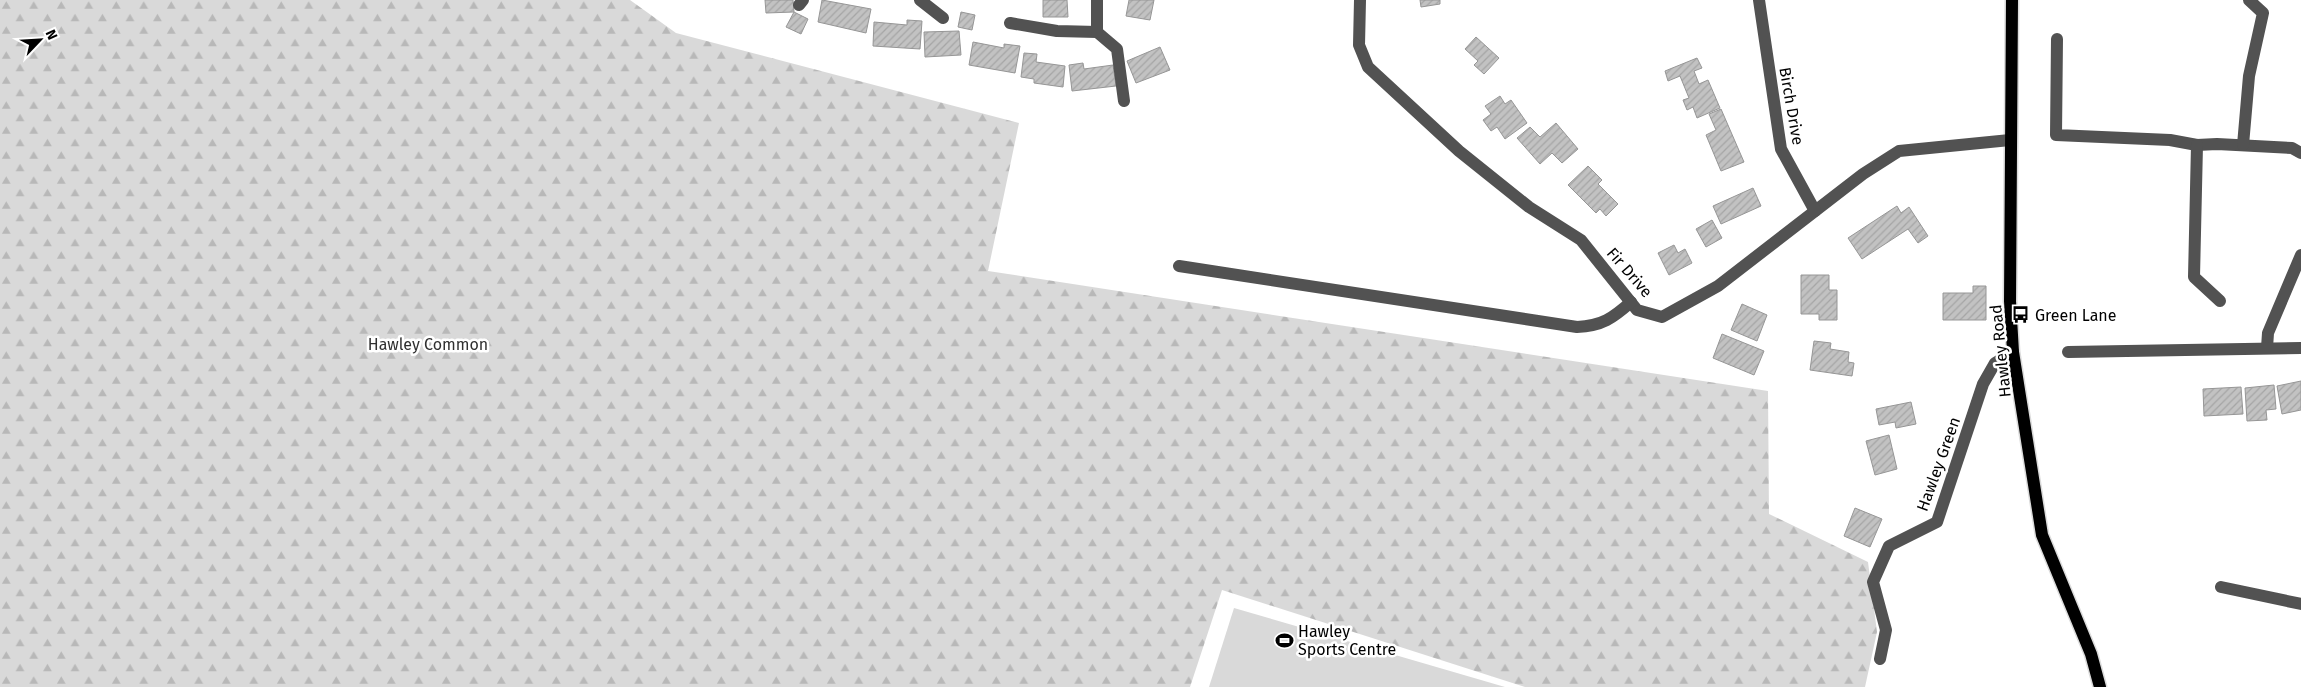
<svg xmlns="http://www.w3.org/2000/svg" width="2301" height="687" viewBox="0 0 2301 687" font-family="'Fira Sans',sans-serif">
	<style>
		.grass { fill: #d9d9d9 }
		.forest { fill: url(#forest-firs) }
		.building { fill: url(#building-hatch); stroke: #969696 }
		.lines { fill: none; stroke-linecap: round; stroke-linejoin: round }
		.major-casing { stroke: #dbdbdb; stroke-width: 15 }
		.minor { stroke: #525252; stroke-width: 12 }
		.major { stroke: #000; stroke-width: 12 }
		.labels { text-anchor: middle; stroke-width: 5; stroke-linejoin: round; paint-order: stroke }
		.street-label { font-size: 16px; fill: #000; stroke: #fff }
		.poi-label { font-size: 16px; fill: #000; stroke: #fff; text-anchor: start }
		.park-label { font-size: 16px; fill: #303030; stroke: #fff }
	</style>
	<defs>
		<pattern id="forest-firs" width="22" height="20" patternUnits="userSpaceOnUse" patternTransform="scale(1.25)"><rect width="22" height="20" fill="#d9d9d9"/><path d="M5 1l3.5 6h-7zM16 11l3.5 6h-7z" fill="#b8b8b8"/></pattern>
		<pattern id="building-hatch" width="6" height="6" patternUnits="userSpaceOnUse" patternTransform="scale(1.25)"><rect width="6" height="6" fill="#c2c2c2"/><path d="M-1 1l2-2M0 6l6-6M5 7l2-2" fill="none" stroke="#a5a5a5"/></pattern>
	</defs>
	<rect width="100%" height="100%" fill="#fff"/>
	<path class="grass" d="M1234,608L1505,687H1209Z"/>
	<path class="forest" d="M0,0H630L676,33L1019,123L988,271L1768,391L1769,514L1868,562L1877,632L1865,687H1525L1222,590L1190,687H0Z"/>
	<g class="building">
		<path d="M765,0H793L794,12L766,13Z"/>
		<path d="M822,0L871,9L866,33L818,22Z"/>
		<path d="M1043,0H1067L1068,17H1043Z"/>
		<path d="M1129,0H1154L1150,20L1126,16Z"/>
		<path d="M1420,0H1440V4L1421,7Z"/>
		<path d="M794,12L808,19L801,34L786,27Z"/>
		<path d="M961,12L975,15L972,30L958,27Z"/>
		<path d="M907,20L922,21L920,49L873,46L874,22L907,25Z"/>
		<path d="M959,31L961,55L925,57L924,32Z"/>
		<path d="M1476,37L1499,58L1484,74L1474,65L1478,61L1465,49Z"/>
		<path d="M973,42L1004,48V44L1020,46L1015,73L969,65Z"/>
		<path d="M1160,47L1170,70L1136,83L1127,61Z"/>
		<path d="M1024,53L1037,54L1036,62L1065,66L1063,87L1034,83V79L1021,77Z"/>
		<path d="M1697,58L1702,68L1694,71L1699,84L1708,80L1720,108L1697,118L1693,107L1687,110L1683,100L1689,98L1680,76L1668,81L1665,71Z"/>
		<path d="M1083,63L1084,69L1113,65L1116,86L1072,91L1069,65Z"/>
		<path d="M1500,96L1505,104L1511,100L1527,123L1505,139L1497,127L1491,131L1483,120L1491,114L1485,106Z"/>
		<path d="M1721,109L1744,162L1721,171L1706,135L1716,130L1709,114Z"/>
		<path d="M1556,123L1578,149L1562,163L1552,153L1540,164L1517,138L1530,127L1540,137Z"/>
		<path d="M1588,166L1602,180L1598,184L1618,204L1606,216L1600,209L1596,213L1568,185Z"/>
		<path d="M1753,188L1761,206L1721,224L1713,206Z"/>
		<path d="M1897,206L1901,213L1909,207L1928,236L1918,243L1908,229L1862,259L1848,238Z"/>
		<path d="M1712,220L1722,238L1706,247L1696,229Z"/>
		<path d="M1674,245L1678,253L1685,249L1692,263L1669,275L1658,253Z"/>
		<path d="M1801,275H1829V290H1837V320H1819V314H1801Z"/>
		<path d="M1973,286H1986V320H1943V293H1973Z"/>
		<path d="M1742,304L1767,315L1757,341L1731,330Z"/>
		<path d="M1722,334L1764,351L1754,375L1713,358Z"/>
		<path d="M1814,341L1831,343L1830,349L1849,352L1848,362L1854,363L1852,376L1810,370Z"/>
		<path d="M2301,381V410L2282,414L2277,386Z"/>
		<path d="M2274,385L2276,409L2266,410L2267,420L2247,421L2245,388Z"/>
		<path d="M2241,387L2243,414L2204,416L2203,389Z"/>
		<path d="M1911,402L1916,424L1896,428L1895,422L1879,425L1876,409Z"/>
		<path d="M1889,435L1897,469L1875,475L1866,441Z"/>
		<path d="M1855,508L1882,519L1870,547L1844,536Z"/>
	</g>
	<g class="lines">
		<defs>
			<path id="major" d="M2012,0L2010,301L2013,352L2042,535L2091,654L2100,687"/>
		</defs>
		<use href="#major" class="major-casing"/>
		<g class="minor">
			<path d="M920,0L943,18"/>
			<path d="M1360,0L1359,45L1368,67L1459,151L1529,207L1581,240L1637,310L1662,317L1718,286L1863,174L1899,151L2010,140"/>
			<path d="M1759,0L1781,149L1815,211"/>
			<path d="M799,5L803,0"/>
			<path d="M1010,23L1057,31L1097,32L1117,49L1124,101"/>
			<path d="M1097,32V0"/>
			<path d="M2057,39L2056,135L2170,140L2197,145L2217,144L2292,148L2301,153"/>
			<path d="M2197,145L2194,277L2220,301"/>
			<path d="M2243,145L2249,76L2263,13L2249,0"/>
			<path d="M1179,266L1577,327C1602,326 1613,318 1631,302"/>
			<path d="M2267,348L2268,333L2301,255"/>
			<path d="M2068,352L2301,348"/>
			<path d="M2221,587L2301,604"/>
			<path d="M1880,659L1886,630L1873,582L1889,546L1937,522L1983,384L1995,363L2013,352"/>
		</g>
		<use href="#major" class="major"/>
	</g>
	<defs>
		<symbol id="bus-bare" viewBox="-9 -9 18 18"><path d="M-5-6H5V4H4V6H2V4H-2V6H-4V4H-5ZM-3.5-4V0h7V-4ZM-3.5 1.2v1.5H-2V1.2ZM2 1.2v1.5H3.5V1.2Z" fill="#000" stroke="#fff" stroke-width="2.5" paint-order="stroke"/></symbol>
		<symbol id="stadium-bare" viewBox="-9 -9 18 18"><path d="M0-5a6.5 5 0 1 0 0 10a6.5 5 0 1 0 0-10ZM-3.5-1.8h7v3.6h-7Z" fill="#000" stroke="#fff" stroke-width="2.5" paint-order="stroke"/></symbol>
	</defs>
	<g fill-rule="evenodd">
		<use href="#bus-bare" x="2008" y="302" width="25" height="25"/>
		<use href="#stadium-bare" x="1272" y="628" width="25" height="25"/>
	</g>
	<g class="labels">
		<g class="street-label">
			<text transform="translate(1792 106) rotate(80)" y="6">Birch Drive</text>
			<text transform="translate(1630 272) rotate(49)" y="6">Fir Drive</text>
			<text transform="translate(2000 351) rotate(-96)" y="6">Hawley Road</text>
			<text transform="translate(1938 464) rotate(-70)" y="6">Hawley Green</text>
		</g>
		<g class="poi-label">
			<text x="2035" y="321">Green Lane</text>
			<text x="1298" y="637">Hawley<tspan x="1298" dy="18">Sports Centre</tspan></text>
		</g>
		<g class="park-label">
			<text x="428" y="350">Hawley Common</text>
		</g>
	</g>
	<g transform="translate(40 40) rotate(65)" stroke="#ffffff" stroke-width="4" paint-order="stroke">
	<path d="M0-4L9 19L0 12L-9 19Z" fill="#000000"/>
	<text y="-8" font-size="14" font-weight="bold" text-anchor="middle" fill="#000000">N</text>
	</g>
</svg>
